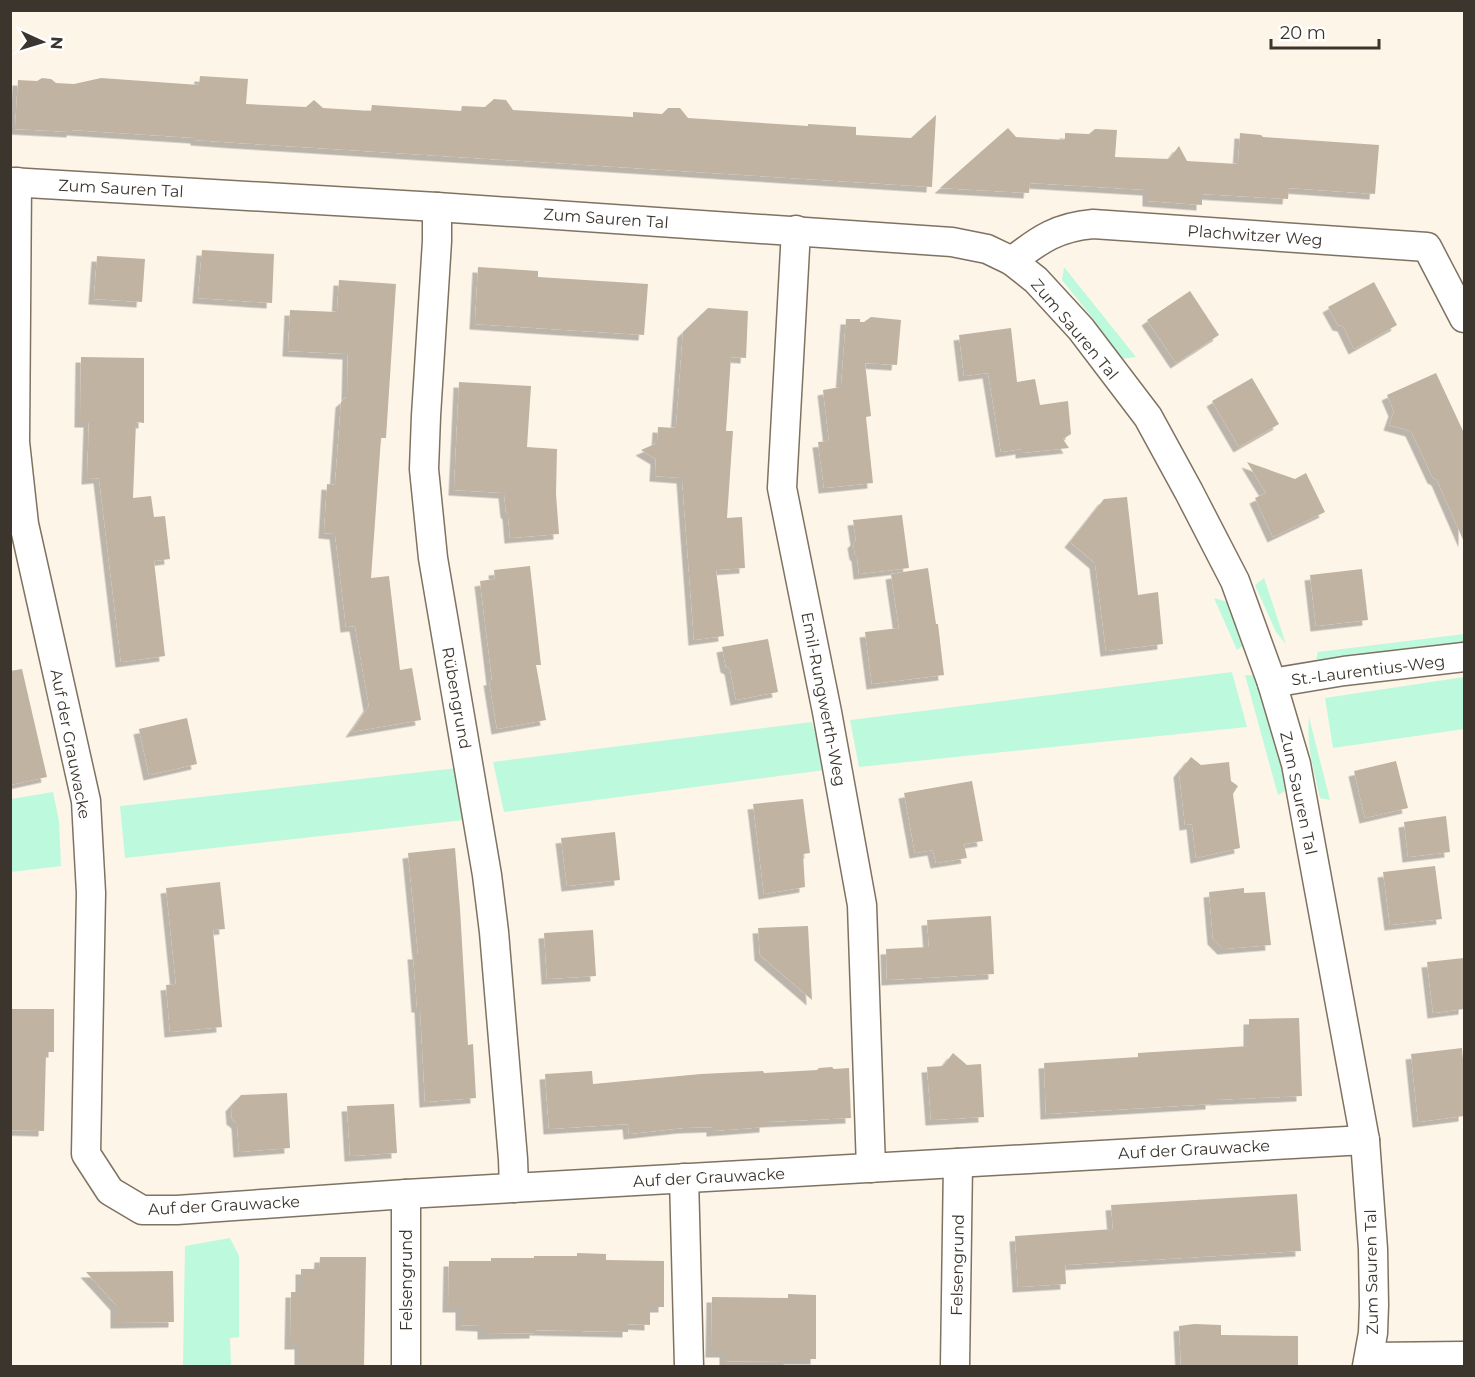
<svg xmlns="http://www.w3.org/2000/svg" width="1475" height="1377" viewBox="0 0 1475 1377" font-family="Montserrat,sans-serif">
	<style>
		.green { fill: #bdf9dd }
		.building { fill: #c1b3a1; filter: url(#shadow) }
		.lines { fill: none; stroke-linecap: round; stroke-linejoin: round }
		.minor-casing { stroke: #7f7261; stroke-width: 31 }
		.minor { stroke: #fff; stroke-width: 28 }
		.labels { text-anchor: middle; stroke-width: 4.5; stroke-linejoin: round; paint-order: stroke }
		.street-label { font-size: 16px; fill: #3b352e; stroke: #fff }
	</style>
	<defs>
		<filter id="shadow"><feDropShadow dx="-5.5" dy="5.5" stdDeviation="0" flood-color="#0004"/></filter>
	</defs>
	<rect width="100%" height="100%" fill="#fef5e9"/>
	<g class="green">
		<path d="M1064,267L1136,357L1121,359L1095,321L1062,280Z"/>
		<path d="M1264,578L1286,644L1276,632L1255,585Z"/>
		<path d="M1214,598L1228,602L1245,644L1237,650Z"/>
		<path d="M1464,634V645L1326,661L1316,659L1318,652Z"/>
		<path d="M1232,672L1247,727L859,767L850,720Z"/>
		<path d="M1245,675L1258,676L1288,789L1278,795Z"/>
		<path d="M1464,677V729L1333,748L1325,698Z"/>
		<path d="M1309,717L1330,800L1320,798C1314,771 1306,745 1309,717Z"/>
		<path d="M812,722L825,770L504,812L493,762Z"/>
		<path d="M457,768L464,820L125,858L120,806Z"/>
		<path d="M53,792L59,821L61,866L11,872V799Z"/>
		<path d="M230,1238L239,1256V1337L230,1338L231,1366H183L185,1246Z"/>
	</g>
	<g class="building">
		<path d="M200,76L248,79L246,104L306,107L314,100L323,108L371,111L372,105L461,111L462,106L485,107L494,99L506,100L513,110L633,117V112L662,114L668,108H680L688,118L808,126V124L856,127V135L911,138L936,115L932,187L238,143L196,140V138L72,130V132L15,129L18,80L37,81L42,78L51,79L56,83L74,84L101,78L199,85Z"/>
		<path d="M1008,128L1016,137L1065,140V133L1089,134L1095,129L1117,130L1115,157L1169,159L1179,146L1187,161L1238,164L1240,133L1261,135L1263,137L1379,145L1375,194L1289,188L1288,199L1202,194V205L1148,201V190L1030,183L1029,193L940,188Z"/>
		<path d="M202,250L274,254L272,303L198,298Z"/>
		<path d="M97,256L145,259L142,302L94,299Z"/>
		<path d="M478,267L538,271V277L648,284L644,335L475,324Z"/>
		<path d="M339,280L396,284L386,438H381L371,578L389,576L400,670L412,668L421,720L351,732L369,706L355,626L346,627L335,534L324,533L327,484L335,485L341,402L347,397L348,354L288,351L290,310L337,312Z"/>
		<path d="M1374,282L1397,325L1354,349L1343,326L1338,325L1328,307Z"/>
		<path d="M1190,291L1219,335L1176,363L1147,320Z"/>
		<path d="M708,308L748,311L746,358L731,357L726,431H733L727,518L742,517L745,568L716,570L724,636L694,640L682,478L655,476L656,459L641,450L657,443L658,427L676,428L683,332Z"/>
		<path d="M871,317L901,320L897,365L865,363L871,416L866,417L873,483L824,488L818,442L829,441L823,390L841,387L846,319H860V322H864Z"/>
		<path d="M1011,328L1017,382L1035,379L1040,405L1068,401L1071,434L1063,439L1069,448L1021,453V449L1001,452L988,373L964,376L959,335Z"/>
		<path d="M81,357L144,358V423L136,422L133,498L151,496L154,517L165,516L170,559L154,561L165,656L121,662L99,478L87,479L89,422H80Z"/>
		<path d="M1436,373L1464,433V542L1437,480L1433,478L1411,431L1389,425L1394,411L1387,395Z"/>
		<path d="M1252,378L1279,424L1239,447L1212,401Z"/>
		<path d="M459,382L531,386L527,447L557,449L556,494L559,534L510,538L508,514L506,512L504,493L454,490Z"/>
		<path d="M1247,462L1295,479L1306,473L1325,512L1273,537L1255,498L1266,493Z"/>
		<path d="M1127,497L1138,595L1158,592L1163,644L1106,651L1095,563L1070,542L1104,499Z"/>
		<path d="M902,515L909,568L859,574L857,556L855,554L853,543L856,540L853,520Z"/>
		<path d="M530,566L541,665H536L546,720L497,729L489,680H492L480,581L495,579L494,570Z"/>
		<path d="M928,568L936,624H938L944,675L872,684L865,632L899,628L891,574Z"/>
		<path d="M1362,569L1368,620L1316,626L1310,575Z"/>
		<path d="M768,639L778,692L736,700L730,669L726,667L722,647Z"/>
		<path d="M22,669L47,777L10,785V671Z"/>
		<path d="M187,718L197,764L149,775L139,729Z"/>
		<path d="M1191,757L1201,765L1229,762L1231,781L1238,786L1233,794L1240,848L1196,858L1192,824L1185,825L1179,772Z"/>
		<path d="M1396,761L1408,808L1365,818L1354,771Z"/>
		<path d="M972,781L983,841L964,844L967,858L936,863L933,850L915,853L904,793Z"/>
		<path d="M803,799L810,853L803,854L805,887L764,894L753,804Z"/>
		<path d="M1446,816L1450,852L1408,857L1404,822Z"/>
		<path d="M615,832L620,880L567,886L561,838Z"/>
		<path d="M455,848L460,909L468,1045L473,1044L476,1098L425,1102L420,1007H417L413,954H418L408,853Z"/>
		<path d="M1435,866L1442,919L1390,925L1383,872Z"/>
		<path d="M220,882L225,929L213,930L222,1027L170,1032L166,985L176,984L166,888Z"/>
		<path d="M1244,888V893L1265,892L1271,945L1223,949L1213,939L1209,892Z"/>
		<path d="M991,916L994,974L887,980L886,949L929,947L927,920Z"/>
		<path d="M808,926L812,1000L760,955L758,928Z"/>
		<path d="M593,930L596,976L547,979L544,933Z"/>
		<path d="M1464,958V1009L1433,1013L1427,962Z"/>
		<path d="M10,1009H54V1052H46L44,1131L10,1130Z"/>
		<path d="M1299,1018L1302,1096L1211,1100V1104L1046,1114L1044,1063L1138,1057V1053L1249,1046V1019Z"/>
		<path d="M1462,1048L1464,1072V1116L1418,1122L1411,1054Z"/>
		<path d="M953,1053L967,1065L981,1064L984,1117L931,1120L927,1067L943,1066Z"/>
		<path d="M832,1067L834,1069L849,1068L851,1118L765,1122V1127L712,1131V1127L683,1128L629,1134L628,1124L549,1129L545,1074L592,1071L593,1084L701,1074L763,1071L764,1073L817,1070L819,1068Z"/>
		<path d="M287,1093L290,1148L239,1152L237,1123L232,1119L231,1106L241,1095Z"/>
		<path d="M394,1104L397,1153L350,1156L347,1106Z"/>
		<path d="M1297,1194L1301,1251L1065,1265L1066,1284L1018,1287L1015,1236L1113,1229L1111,1205Z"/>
		<path d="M577,1253L606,1254V1260L664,1261V1307H650V1325L628,1324V1332L535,1330V1333L483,1334V1326L461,1325V1307H448L449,1261H491V1258H534V1256H577Z"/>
		<path d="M320,1257H366L364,1366H300V1344H290L291,1292H301V1269H319Z"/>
		<path d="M173,1271L174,1322L116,1323V1305L86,1272Z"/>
		<path d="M788,1294L816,1295V1359H789V1362L725,1361V1352H711L712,1297L788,1298Z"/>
		<path d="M1194,1324L1221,1325V1335L1298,1336V1366H1181L1179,1326Z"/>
	</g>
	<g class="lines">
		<defs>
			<g id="minor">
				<path d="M10,182L437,207L952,242L987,249L1012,261L1036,280L1081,329L1148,417L1189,492L1235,581L1272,683L1296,764L1365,1140L1373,1249L1374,1305L1373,1333L1367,1366"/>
				<path d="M17,182L15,442L24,524L86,801L91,893L86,1154L110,1191L142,1210H177L406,1194L1365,1140"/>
				<path d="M437,207V241L426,416L424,469L433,558L487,875L494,932L513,1159L514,1188"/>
				<path d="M796,230L782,488L827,712L862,905L871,1168"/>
				<path d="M1012,261C1040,239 1058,227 1093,224L1427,247L1464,318"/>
				<path d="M1272,683L1344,671L1464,657"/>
				<path d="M684,1178L689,1366"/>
				<path d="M1370,1357L1464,1356"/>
				<path d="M406,1366V1194"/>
				<path d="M955,1366L958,1163"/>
			</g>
		</defs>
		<use href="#minor" class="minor-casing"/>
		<use href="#minor" class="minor"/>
	</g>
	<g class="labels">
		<g class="street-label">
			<text transform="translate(121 188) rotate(3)" y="6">Zum Sauren Tal</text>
			<text transform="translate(606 218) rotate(4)" y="6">Zum Sauren Tal</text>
			<text transform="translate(1255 235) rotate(4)" y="6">Plachwitzer Weg</text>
			<text transform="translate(1075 329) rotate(50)" y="6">Zum Sauren Tal</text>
			<text transform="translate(1368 670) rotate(-7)" y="6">St.-Laurentius-Weg</text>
			<text transform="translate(457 698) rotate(80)" y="6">Rübengrund</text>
			<text transform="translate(824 699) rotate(79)" y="6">Emil-Rungwerth-Weg</text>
			<text transform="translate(71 744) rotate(79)" y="6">Auf der Grauwacke</text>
			<text transform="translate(1299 793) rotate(78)" y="6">Zum Sauren Tal</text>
			<text transform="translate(1194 1149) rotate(-3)" y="6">Auf der Grauwacke</text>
			<text transform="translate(709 1177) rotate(-3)" y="6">Auf der Grauwacke</text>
			<text transform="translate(224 1205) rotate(-3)" y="6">Auf der Grauwacke</text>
			<text transform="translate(957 1265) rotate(-89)" y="6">Felsengrund</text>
			<text transform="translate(1371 1272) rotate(-91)" y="6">Zum Sauren Tal</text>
			<text transform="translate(406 1280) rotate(-90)" y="6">Felsengrund</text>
		</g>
	</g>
	<rect width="1475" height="1377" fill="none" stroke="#3b352e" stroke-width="24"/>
	<g transform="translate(42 42) rotate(94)" stroke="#ffffff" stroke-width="4.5" paint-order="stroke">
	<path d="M0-4.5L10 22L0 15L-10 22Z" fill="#3b352e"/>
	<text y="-9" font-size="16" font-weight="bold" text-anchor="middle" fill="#3b352e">N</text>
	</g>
	<path d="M1271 39v9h108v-9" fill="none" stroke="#3b352e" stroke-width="3"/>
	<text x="1280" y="39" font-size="18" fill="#3b352e" stroke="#ffffff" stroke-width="4.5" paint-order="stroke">20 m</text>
</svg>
